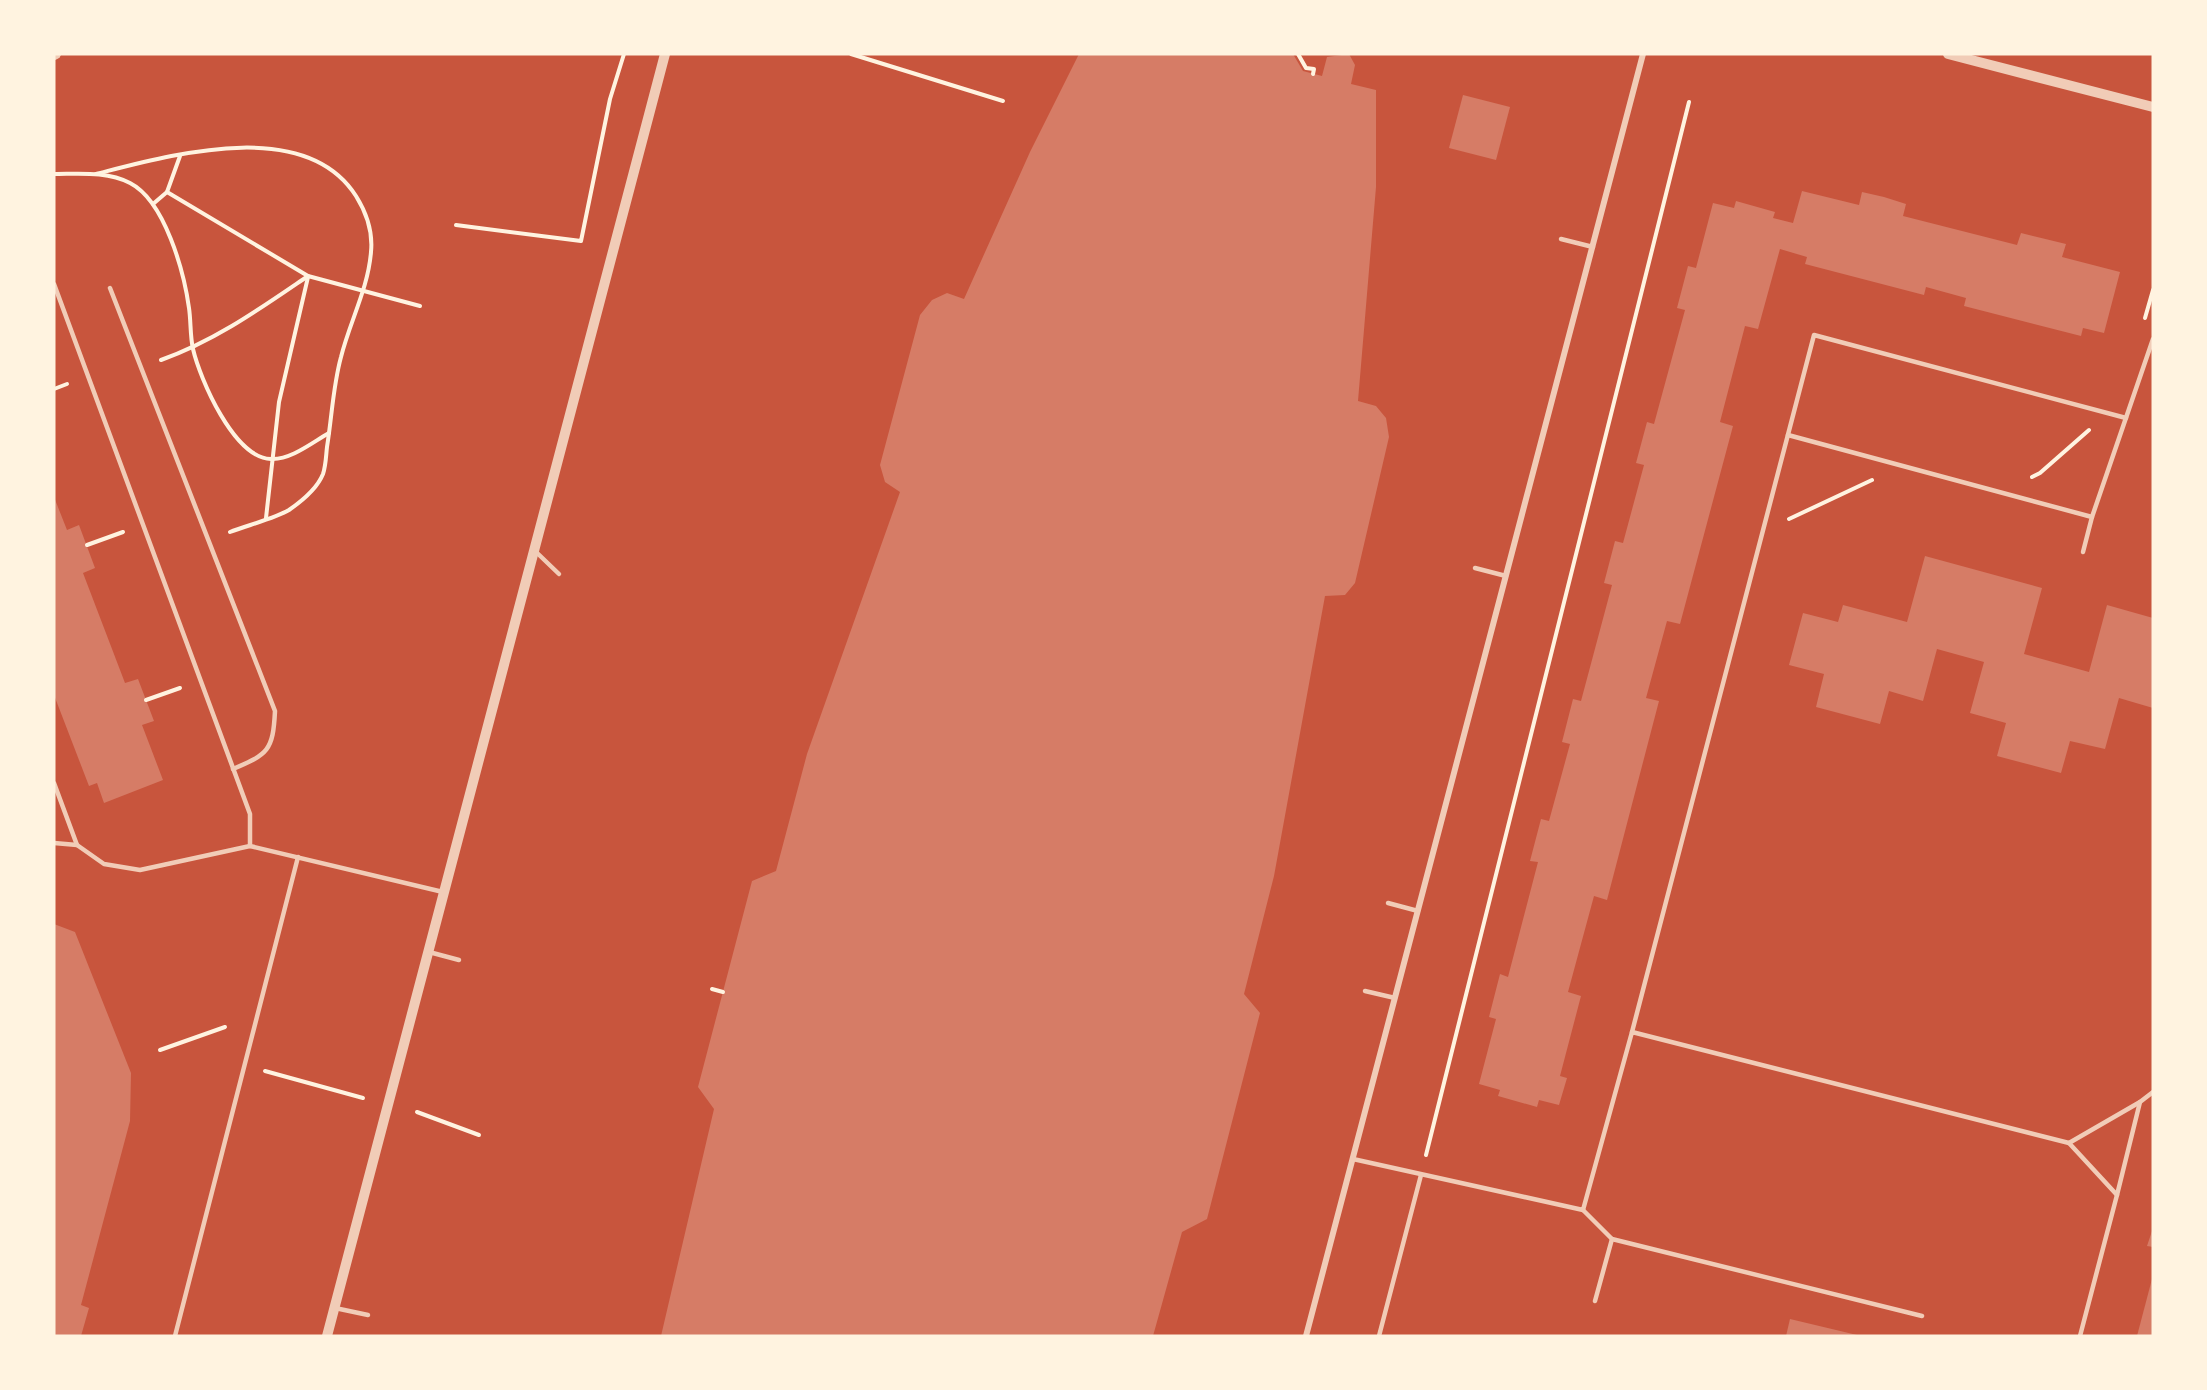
<svg xmlns="http://www.w3.org/2000/svg" width="2207" height="1390" viewBox="0 0 2207 1390" font-family="Rubik,sans-serif">
	<style>
		.building { fill: #d67c66 }
		.lines { fill: none; stroke-linecap: round; stroke-linejoin: round }
		.path { stroke: #fff3e0; stroke-width: 4 }
		.service { stroke: #f1ccb7; stroke-width: 4.5 }
		.minor { stroke: #f1ccb7; stroke-width: 6 }
		.tertiary { stroke: #f1ccb7; stroke-width: 10 }
	</style>
	<rect width="100%" height="100%" fill="#c8553d"/>
	<g class="building">
		<path d="M1079,54H1293L1303,71L1322,76L1327,57L1349,54L1355,65L1351,84L1376,90V187L1358,401L1376,406L1386,418L1389,437L1355,583L1345,595L1325,596L1274,876L1244,994L1260,1013L1207,1219L1182,1232L1153,1336H661L714,1109L698,1087L752,881L776,871L807,754L900,492L885,482L880,465L920,315L932,300L947,293L964,299L1030,152Z"/>
		<path d="M1463,95L1510,107L1496,160L1449,148Z"/>
		<path d="M1802,191L1859,205L1862,192L1884,197L1906,204L1903,216L2017,245L2021,233L2066,244L2062,257L2120,272L2104,333L2083,328L2081,336L1964,306L1966,298L1926,287L1924,295L1805,264L1807,257L1780,249L1758,329L1745,326L1720,422L1733,426L1680,624L1667,621L1646,698L1659,701L1607,900L1594,896L1568,992L1581,996L1560,1076L1567,1078L1559,1105L1539,1100L1537,1107L1498,1096L1500,1090L1479,1084L1496,1019L1489,1017L1500,974L1508,977L1538,862L1530,861L1541,819L1549,821L1570,744L1562,742L1573,699L1581,701L1612,585L1604,583L1615,541L1623,543L1644,465L1636,463L1647,422L1654,424L1685,310L1677,308L1688,266L1696,268L1713,203L1734,208L1736,201L1775,212L1773,218L1793,223Z"/>
		<path d="M54,497L67,530L79,525L95,568L83,573L125,683L138,679L154,721L142,725L163,780L104,803L97,783L89,786L54,695Z"/>
		<path d="M1925,556L2042,588L2024,654L2089,672L2107,605L2153,618V708L2119,698L2105,749L2070,741L2061,773L1997,756L2006,723L1970,713L1984,662L1937,649L1923,701L1889,691L1880,724L1816,707L1824,674L1789,665L1803,613L1838,622L1843,605L1907,622Z"/>
		<path d="M54,924L75,932L131,1073L130,1121L81,1305L89,1308L81,1336H54Z"/>
		<path d="M2153,1228V1247L2147,1246Z"/>
		<path d="M2152,1279L2153,1336H2137Z"/>
		<path d="M1790,1319L1857,1335L1856,1336H1786Z"/>
	</g>
	<g class="lines">
		<g class="path">
			<path d="M851,54L1003,101"/>
			<path d="M1298,54L1306,68L1314,69L1313,74"/>
			<path d="M54,174C79,174 107,171 130,183C165,201 184,272 189,308C191,321 190,336 193,349C200,379 234,458 271,459C291,460 313,442 329,433"/>
			<path d="M96,174C171,155 305,116 356,196C366,212 373,232 371,252C368,289 350,321 341,357C333,386 332,416 327,447C326,455 326,465 323,474C317,489 302,501 289,510C276,518 245,526 230,532"/>
			<path d="M167,192L308,276L420,306"/>
			<path d="M153,204L167,192L180,156"/>
			<path d="M456,225L581,241L610,99L624,54"/>
			<path d="M2145,318L2153,290"/>
			<path d="M161,360C215,341 261,308 308,276"/>
			<path d="M54,389L67,384"/>
			<path d="M2032,477L2040,473L2089,430"/>
			<path d="M266,518L279,402L308,277"/>
			<path d="M1789,519L1872,480"/>
			<path d="M87,545L123,532"/>
			<path d="M146,700L180,688"/>
			<path d="M712,989L723,992"/>
			<path d="M160,1050L225,1027"/>
			<path d="M265,1071L363,1098"/>
			<path d="M417,1112L479,1135"/>
			<path d="M1426,1155L1689,102"/>
		</g>
		<g class="service">
			<path d="M1561,239L1593,247"/>
			<path d="M54,284L250,814V846L443,892"/>
			<path d="M110,288L275,711C273,751 268,754 233,769"/>
			<path d="M1788,435L2092,517L2153,339"/>
			<path d="M534,550L559,574"/>
			<path d="M2083,552L2092,517"/>
			<path d="M1475,568L1506,576"/>
			<path d="M54,783L77,845"/>
			<path d="M54,843L77,845L104,864L140,870L250,846"/>
			<path d="M1388,903L1418,911"/>
			<path d="M429,952L459,960"/>
			<path d="M1365,991L1395,998"/>
			<path d="M1632,1032L1814,335L2126,418"/>
			<path d="M2069,1143L2140,1102"/>
			<path d="M1353,1159L1583,1210L1632,1032L2069,1143L2117,1195L2140,1102L2153,1092"/>
			<path d="M1583,1210L1612,1239L1922,1316"/>
			<path d="M1595,1301L1612,1239"/>
			<path d="M335,1308L368,1315"/>
			<path d="M175,1336L298,857"/>
			<path d="M1379,1336L1421,1175"/>
			<path d="M2080,1336L2117,1195"/>
		</g>
		<path class="minor" d="M1306,1336L1643,54"/>
		<g class="tertiary">
			<path d="M1948,54L2153,107"/>
			<path d="M54,55L56,54"/>
			<path d="M327,1336L665,54"/>
		</g>
	</g>
	<rect width="2207" height="1390" fill="none" stroke="#fff3e0" stroke-width="111"/>
</svg>
